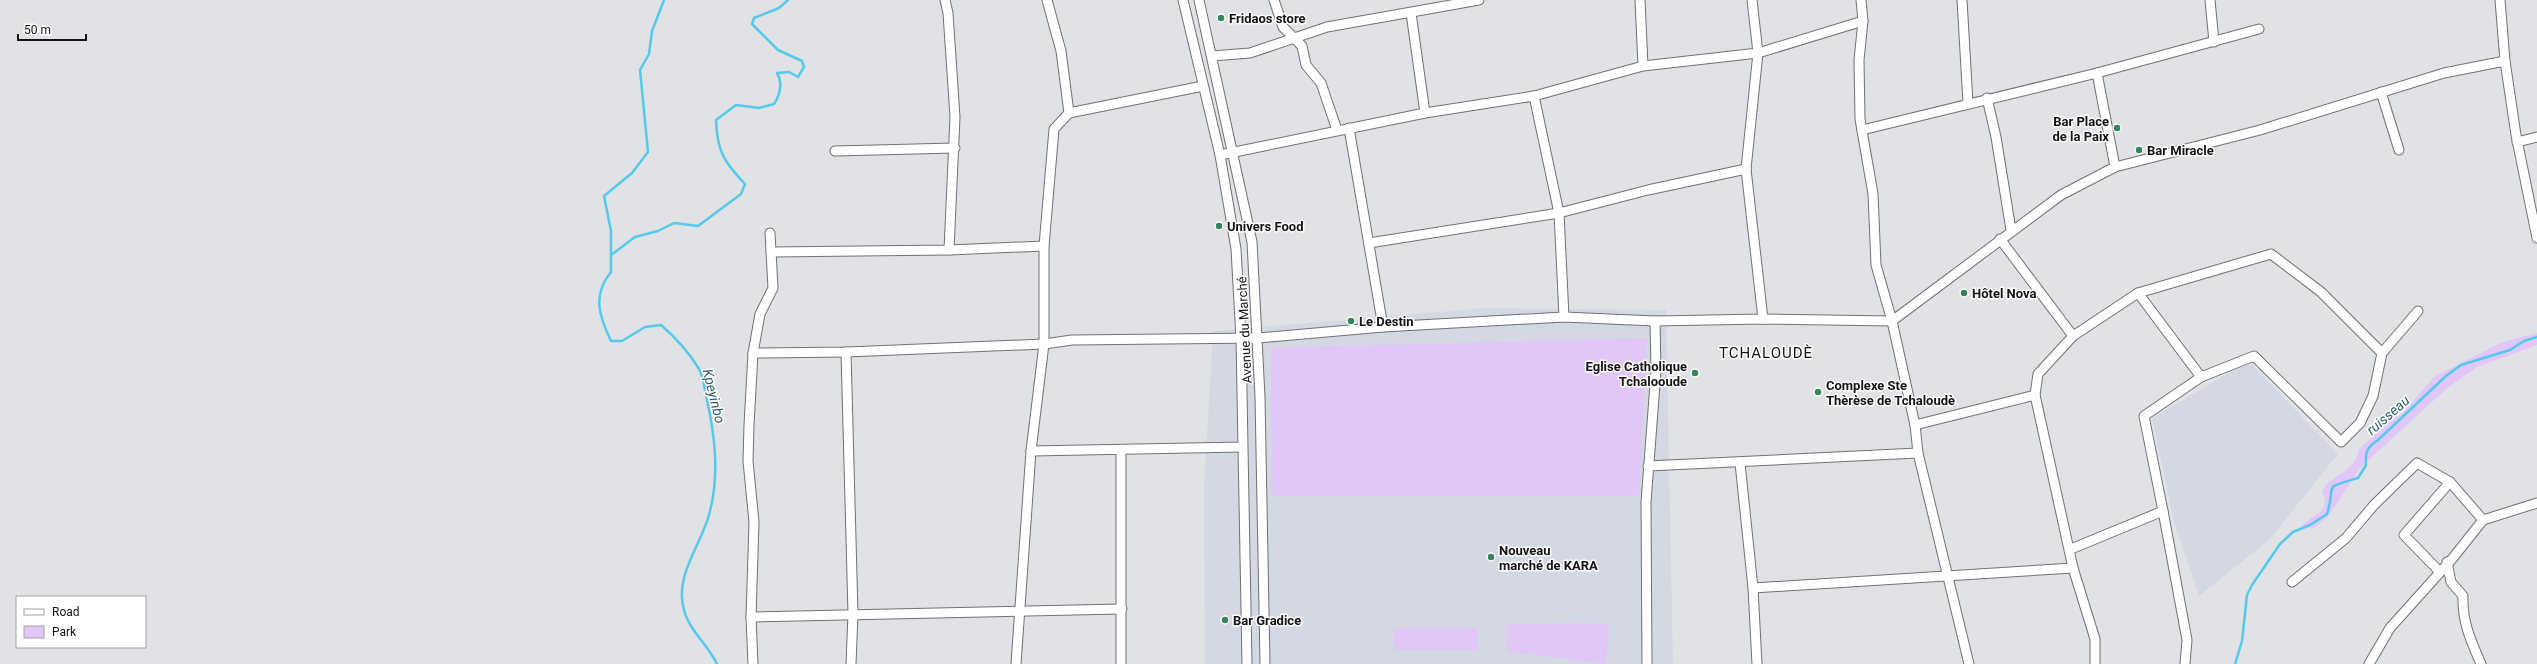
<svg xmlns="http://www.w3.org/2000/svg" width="2537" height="664" viewBox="0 0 2537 664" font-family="Roboto,sans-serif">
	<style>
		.built { fill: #d3d8e3 }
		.green { fill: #e0c7f7 }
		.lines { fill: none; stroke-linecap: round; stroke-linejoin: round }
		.stream { stroke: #54c9ec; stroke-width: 2.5 }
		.street-casing { stroke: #707175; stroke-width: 11 }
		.street { stroke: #fff; stroke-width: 9 }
		.poi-dot { fill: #358759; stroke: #fff; stroke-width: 1.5 }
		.labels { text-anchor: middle; stroke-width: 3; stroke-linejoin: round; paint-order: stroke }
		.poi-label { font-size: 13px; font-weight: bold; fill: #131315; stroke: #fff; text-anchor: start }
		.street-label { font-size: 13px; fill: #131315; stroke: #fff }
		.water-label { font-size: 14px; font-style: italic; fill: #2e5e6e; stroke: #fff }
		.quarter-label { font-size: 15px; letter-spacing: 1px; fill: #131315; stroke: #fff }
	</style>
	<rect width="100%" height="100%" fill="#e1e2e6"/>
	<g class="built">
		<path d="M1486,308L1666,310L1673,664H1205L1204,488L1213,331Z"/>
		<path d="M2252,365L2338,454L2270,539L2199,596L2174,522L2152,418L2237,368Z"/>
	</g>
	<g class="green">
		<path d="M2537,333V345L2477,367L2446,389L2362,466L2327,518L2314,528L2301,527C2309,515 2333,514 2322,492C2330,473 2356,474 2359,449L2390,421L2402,414L2434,377L2500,343Z"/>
		<path d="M1647,338L1639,495H1271V348Z"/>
		<path d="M1609,623L1606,664L1507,651L1508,624Z"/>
		<path d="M1394,628H1477V650H1393Z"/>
	</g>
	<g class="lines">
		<g class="stream">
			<path d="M611,255V231L604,196L632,173L648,152L640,70L649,54L652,31L664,0"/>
			<path d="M717,664C708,645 689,630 684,610C674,576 701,545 709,515C720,475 715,435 706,395C704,387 703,375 699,369C690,354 675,337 661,325L645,327L622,341H611C599,316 592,295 611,272V255L635,237L658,231L674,223L698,226L741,194L745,184C724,162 717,151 716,120L736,105L759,108L774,104C780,95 783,83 777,73L789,72L798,77L804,67L802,61L778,50L752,24L754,18L779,8L788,0"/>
			<path d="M2235,664L2242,641L2247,595L2252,585L2280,544L2293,532L2310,525L2327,514C2337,483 2320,489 2358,478L2366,465C2365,452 2367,447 2378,440L2446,376L2461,365L2510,350L2524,341L2537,337"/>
		</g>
		<defs>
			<g id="street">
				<path d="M945,0L948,13L955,117L949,250"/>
				<path d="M1047,0L1061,51L1069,113"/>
				<path d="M1183,0L1220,155L1236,249L1241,339L1247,664"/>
				<path d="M1199,0L1252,242L1260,397L1265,664"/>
				<path d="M1274,0L1283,27L1302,46L1306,65L1321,83L1337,130"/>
				<path d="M1640,0L1643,66"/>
				<path d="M1962,0L1968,103"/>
				<path d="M2210,0L2214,42"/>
				<path d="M2500,0L2505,61L2516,135L2537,238"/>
				<path d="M1411,13L1425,113"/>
				<path d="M1212,56L1250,53L1327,27L1479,0"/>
				<path d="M2097,73L2115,167"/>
				<path d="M2381,92L2399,150"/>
				<path d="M1534,96L1559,213L1564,317"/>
				<path d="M1987,98L1996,137L2011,230"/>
				<path d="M1349,128L1383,327"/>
				<path d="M1862,130L2097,73L2259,29"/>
				<path d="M2517,142L2537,137"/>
				<path d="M835,151L955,148"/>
				<path d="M1220,155L1425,113L1534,96L1643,66L1758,53L1752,0"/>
				<path d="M2000,239L2073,336"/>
				<path d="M1369,243L1559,213L1648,190L1746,169"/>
				<path d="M771,252L949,250L1044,246"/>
				<path d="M1763,319L1746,169L1758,53L1863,21"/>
				<path d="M846,352L853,614L851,664"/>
				<path d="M753,353L846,352L1044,344L1072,340L1258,338L1383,327L1564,317L1655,321L1763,319L1892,321L1876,265L1873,194L1860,119L1859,60L1863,21L1861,0"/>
				<path d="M2201,377L2254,356L2341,442L2360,423L2373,396L2382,353L2418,311"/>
				<path d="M1915,425L2035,395"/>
				<path d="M1031,451L1242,447"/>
				<path d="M1121,451V664"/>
				<path d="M1740,463L1753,588"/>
				<path d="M1648,466L1918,453"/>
				<path d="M2163,511L2187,640L2185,664"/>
				<path d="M2071,549L2163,511L2144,416L2201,377L2138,293"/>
				<path d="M2447,562L2451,582L2463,596C2462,622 2471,641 2481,664"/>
				<path d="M2440,572L2404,535L2450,482"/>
				<path d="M2292,582L2346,538L2374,505L2417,463L2450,482L2483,520"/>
				<path d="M751,617L1122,609"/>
				<path d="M753,664L751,617L754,522L748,461L749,425L753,353L760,314L773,288L770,233"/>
				<path d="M1016,664L1031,451L1044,344V246L1054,129L1069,113L1203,86"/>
				<path d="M1647,664L1646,502L1656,371L1655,321"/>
				<path d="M1757,664L1753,588L2073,568"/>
				<path d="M1969,664L1918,453L1915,425L1892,321L2061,195L2115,167L2260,130L2444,73L2505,61"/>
				<path d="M2095,664V639L2073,568L2035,395L2038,374L2073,336L2138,293L2271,254L2321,292L2382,353"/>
				<path d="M2369,664L2390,628L2452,559L2483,520L2537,503"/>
			</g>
		</defs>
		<use href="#street" class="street-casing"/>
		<use href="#street" class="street"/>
	</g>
	<g class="poi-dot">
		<circle cx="1221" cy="18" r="4"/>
		<circle cx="2117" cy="128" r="4"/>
		<circle cx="2139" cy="150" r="4"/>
		<circle cx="1219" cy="226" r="4"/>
		<circle cx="1964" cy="293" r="4"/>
		<circle cx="1351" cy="321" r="4"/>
		<circle cx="1695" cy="373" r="4"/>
		<circle cx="1818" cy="392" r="4"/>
		<circle cx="1491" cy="557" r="4"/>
		<circle cx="1225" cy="620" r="4"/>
	</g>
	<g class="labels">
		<g class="poi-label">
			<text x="1229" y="23">Fridaos store</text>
			<text x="2109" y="126" text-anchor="end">Bar Place<tspan x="2109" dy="15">de la Paix</tspan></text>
			<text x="2147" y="155">Bar Miracle</text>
			<text x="1227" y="231">Univers Food</text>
			<text x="1972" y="298">Hôtel Nova</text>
			<text x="1359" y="326">Le Destin</text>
			<text x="1687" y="371" text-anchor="end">Eglise Catholique<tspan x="1687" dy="15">Tchalooude</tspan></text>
			<text x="1826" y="390">Complexe Ste<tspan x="1826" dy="15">Thèrèse de Tchaloudè</tspan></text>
			<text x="1499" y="555">Nouveau<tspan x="1499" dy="15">marché de KARA</tspan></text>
			<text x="1233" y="625">Bar Gradice</text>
		</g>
		<g class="street-label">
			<text transform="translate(1244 330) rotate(-93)" y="5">Avenue du Marché</text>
		</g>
		<g class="water-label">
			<text transform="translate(714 396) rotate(76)" y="5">Kpeyinbo</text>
			<text transform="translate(2388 415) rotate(-41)" y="5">ruisseau</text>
		</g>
		<g class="quarter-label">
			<text x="1766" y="358">TCHALOUDÈ</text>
		</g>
	</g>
	<rect x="16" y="596" width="130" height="52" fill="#ffffff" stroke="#a1a1a1"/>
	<rect x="24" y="609" width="20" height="6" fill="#ffffff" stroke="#a1a1a1"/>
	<text x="52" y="616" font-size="12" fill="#131315">Road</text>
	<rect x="24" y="626" width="20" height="12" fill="#e0c7f7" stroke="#a1a1a1"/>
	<text x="52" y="636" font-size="12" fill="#131315">Park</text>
	<path d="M18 34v6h68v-6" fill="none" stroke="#131315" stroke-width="2"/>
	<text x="24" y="34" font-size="12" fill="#131315" stroke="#ffffff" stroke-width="3" paint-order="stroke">50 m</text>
</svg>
